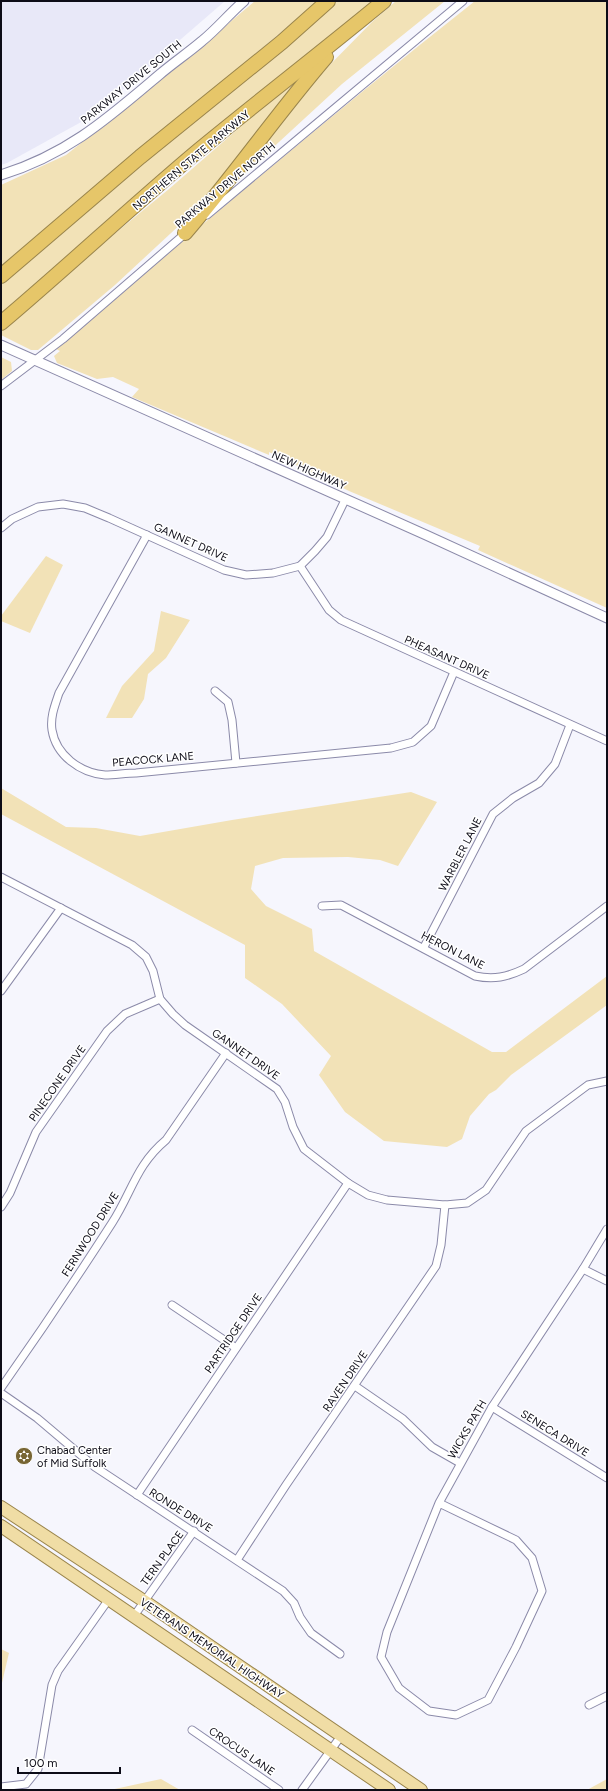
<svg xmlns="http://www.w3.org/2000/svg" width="608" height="1791" viewBox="0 0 608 1791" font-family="Figtree,sans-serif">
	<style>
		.built { fill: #e8e8f8 }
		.green { fill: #f2e2b7 }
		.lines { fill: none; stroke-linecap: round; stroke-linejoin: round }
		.minor-casing { stroke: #8b8aa9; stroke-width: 9 }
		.tertiary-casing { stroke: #8b8aa9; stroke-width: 11 }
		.primary-casing { stroke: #9a854c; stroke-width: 14 }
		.motorway-casing { stroke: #9a854c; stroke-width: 16 }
		.minor { stroke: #fff; stroke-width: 7 }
		.tertiary { stroke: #fff; stroke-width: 9 }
		.primary { stroke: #f0dda5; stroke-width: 12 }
		.motorway { stroke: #e6c669; stroke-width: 14 }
		.labels { text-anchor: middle; stroke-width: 3; stroke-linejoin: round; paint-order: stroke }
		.street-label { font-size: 11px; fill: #0d0c17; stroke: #fff }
		.poi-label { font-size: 11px; fill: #0d0c17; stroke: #fff; text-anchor: start }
	</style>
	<rect width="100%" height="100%" fill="#f6f6fd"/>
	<path class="built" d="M1,1H225L92,116L7,163L1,165Z"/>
	<g class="green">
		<path d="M255,1H318L1,268V185L66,155L179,65Z"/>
		<path d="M334,1H376L1,316V280Z"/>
		<path d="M396,1H445L342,84L230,187L314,81L372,22Z"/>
		<path d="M475,1H607V608L478,550L480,546L349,491L269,452V455L132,397L139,389L113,377L97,379L57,363L54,356L60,351L56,349C194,231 332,114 475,1Z"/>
		<path d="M300,75L302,77L198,208L115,285L38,350H31L1,335V327L169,189Z"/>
		<path d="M1,357L11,362L12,371L1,380Z"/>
		<path d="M46,556L63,565L30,633L1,621V616Z"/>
		<path d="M161,611L190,620L166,658L148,674L144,699L132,718H106L122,686L154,651Z"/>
		<path d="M1,788L66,827L96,828L140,836L232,820L411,792L437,802L398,866L380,860L348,857L283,858L255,866L251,889L266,906L312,929L314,951L492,1052H506L607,976V1005L511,1075L496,1090L489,1094L470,1116L462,1139L447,1147L384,1141L345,1112L319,1075L331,1056L282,1004L245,978V945L1,814Z"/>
		<path d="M1,1649L9,1653L1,1687Z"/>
		<path d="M161,1779L180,1790H110Z"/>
		<path d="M607,1779V1790H587Z"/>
	</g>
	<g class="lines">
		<defs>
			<g id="minor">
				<path d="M207,215L463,1"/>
				<path d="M1,386L63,339L187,232"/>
				<path d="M1,528L12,519L38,507L63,504L85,508L109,518L224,570L246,575L273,573L300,566L315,551L327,537L345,500"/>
				<path d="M147,535L59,693C55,705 50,717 52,730C56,755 80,773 105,775C115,775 126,773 136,773L391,748L413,742L431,726L454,672"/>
				<path d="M300,566L329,610L341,620L607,741"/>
				<path d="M215,691L228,702L232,720L236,763"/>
				<path d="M1,877L132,945L146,957L153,971L160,999L173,1014L185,1025L277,1089L285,1102L293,1127L304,1149L348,1183L368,1195L387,1200L445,1205L467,1203L486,1190L526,1131L588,1085L607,1081"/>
				<path d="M322,906L341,905L475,976C494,980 507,977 524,969L607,906"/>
				<path d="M424,947L493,814L513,798L539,783L555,764L570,725"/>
				<path d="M1,991L61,908"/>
				<path d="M1,1207L10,1193L36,1132L107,1031L125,1014L160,999"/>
				<path d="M583,1269L607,1281"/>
				<path d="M172,1305L236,1348"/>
				<path d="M355,1386L403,1419L432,1447L460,1463"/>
				<path d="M1,1388C39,1334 76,1279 112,1223C132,1192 136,1165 166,1140L226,1053"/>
				<path d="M1,1393L37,1418L95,1467L283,1591L294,1603L300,1617L311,1633L340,1654"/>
				<path d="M492,1407L607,1478"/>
				<path d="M137,1495L348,1183"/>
				<path d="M439,1503L516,1540L532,1558L542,1591L516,1647L488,1700L456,1715L429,1711L399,1688L381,1657L387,1632L439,1503L492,1407L583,1269L607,1229"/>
				<path d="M237,1560L286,1485L436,1266L441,1245L445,1205"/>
				<path d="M134,1616L194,1531"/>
				<path d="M589,1705L607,1696"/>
				<path d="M192,1730L279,1790"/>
				<path d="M1,1787L26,1784L38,1769L52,1685L58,1671L109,1599"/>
				<path d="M302,1790L341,1736"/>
			</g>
			<g id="tertiary">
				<path d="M1,175C68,154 107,119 159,75C173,63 188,53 202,41C217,29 229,14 244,1"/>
				<path d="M1,345L426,535L607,618"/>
			</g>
			<g id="primary">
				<path d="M1,1507L144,1601L421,1790"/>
				<path d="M1,1526L389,1790"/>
			</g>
			<g id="motorway">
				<path d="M185,233C234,176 277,114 326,57"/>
				<path d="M1,276L140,157L282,42L328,1"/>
				<path d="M1,323C66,268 128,210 193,155C256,103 321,53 384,1"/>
			</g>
		</defs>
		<use href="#minor" class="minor-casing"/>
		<use href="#tertiary" class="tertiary-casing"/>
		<use href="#primary" class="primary-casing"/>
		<use href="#motorway" class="motorway-casing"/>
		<use href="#minor" class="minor"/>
		<use href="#tertiary" class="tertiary"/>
		<use href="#primary" class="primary"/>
		<use href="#motorway" class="motorway"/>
	</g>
	<defs>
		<symbol id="synagogue-disc" viewBox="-11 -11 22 22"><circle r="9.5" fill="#776533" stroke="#fff"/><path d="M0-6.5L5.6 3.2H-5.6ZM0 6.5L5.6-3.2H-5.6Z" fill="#fff"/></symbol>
	</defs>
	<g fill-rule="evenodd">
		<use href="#synagogue-disc" x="14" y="1446" width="20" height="20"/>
	</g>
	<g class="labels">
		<g class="street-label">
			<text transform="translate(131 82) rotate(-39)" y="4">PARKWAY DRIVE SOUTH</text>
			<text transform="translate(191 160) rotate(-40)" y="4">NORTHERN STATE PARKWAY</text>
			<text transform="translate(225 185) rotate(-40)" y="4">PARKWAY DRIVE NORTH</text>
			<text transform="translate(309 470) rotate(24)" y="4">NEW HIGHWAY</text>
			<text transform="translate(191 542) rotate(24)" y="4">GANNET DRIVE</text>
			<text transform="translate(447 657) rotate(24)" y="4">PHEASANT DRIVE</text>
			<text transform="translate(153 759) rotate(-5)" y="4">PEACOCK LANE</text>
			<text transform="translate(460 854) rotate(-63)" y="4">WARBLER LANE</text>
			<text transform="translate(453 950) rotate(27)" y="4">HERON LANE</text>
			<text transform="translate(246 1054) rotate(35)" y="4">GANNET DRIVE</text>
			<text transform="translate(57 1083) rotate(-55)" y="4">PINECONE DRIVE</text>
			<text transform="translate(90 1234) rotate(-58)" y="4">FERNWOOD DRIVE</text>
			<text transform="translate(233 1333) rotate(-56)" y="4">PARTRIDGE DRIVE</text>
			<text transform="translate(345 1381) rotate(-56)" y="4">RAVEN DRIVE</text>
			<text transform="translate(467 1429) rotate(-60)" y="4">WICKS PATH</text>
			<text transform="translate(555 1433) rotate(32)" y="4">SENECA DRIVE</text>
			<text transform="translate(181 1510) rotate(32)" y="4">RONDE DRIVE</text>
			<text transform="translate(162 1558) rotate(-54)" y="4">TERN PLACE</text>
			<text transform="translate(212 1648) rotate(34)" y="4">VETERANS MEMORIAL HIGHWAY</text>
			<text transform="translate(242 1751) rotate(34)" y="4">CROCUS LANE</text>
		</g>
		<g class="poi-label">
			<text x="37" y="1454">Chabad Center<tspan x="37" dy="13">of Mid Suffolk</tspan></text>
		</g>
	</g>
	<rect width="608" height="1791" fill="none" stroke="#0d0c17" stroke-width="4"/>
	<path d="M18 1767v6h102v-6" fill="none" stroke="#0d0c17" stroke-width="2"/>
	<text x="24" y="1767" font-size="12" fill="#0d0c17" stroke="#ffffff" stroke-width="3" paint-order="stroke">100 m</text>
</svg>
